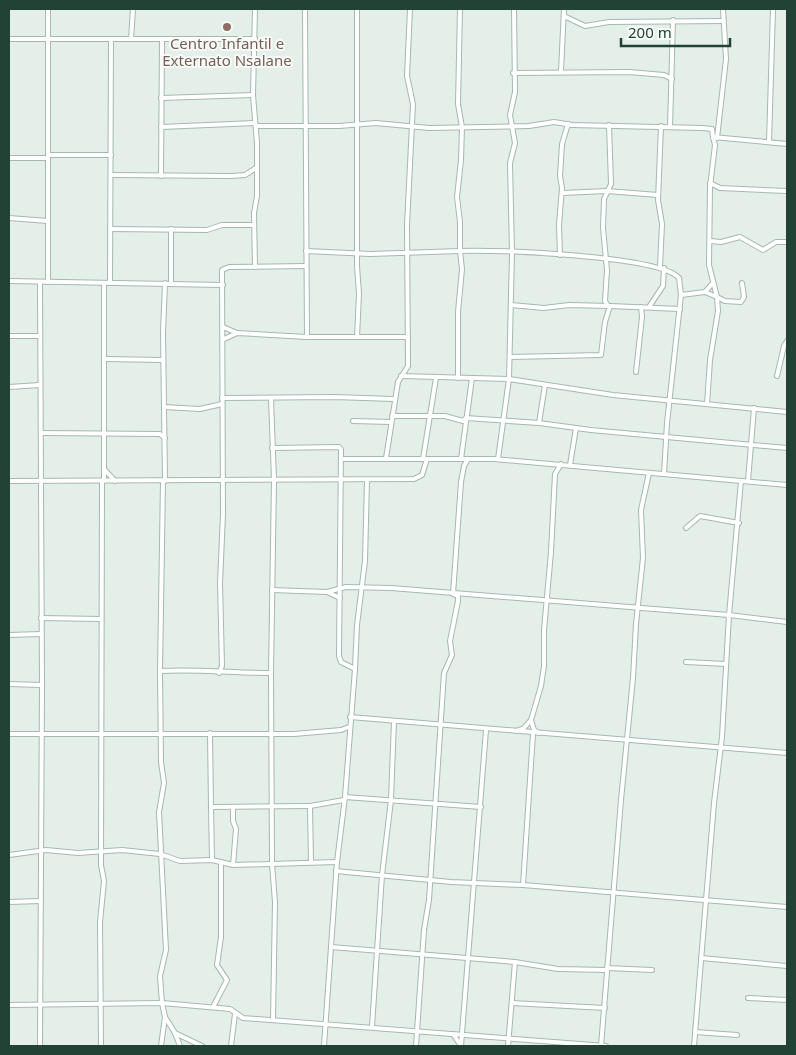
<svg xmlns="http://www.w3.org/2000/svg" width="796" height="1055" viewBox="0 0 796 1055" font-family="'Noto Sans',sans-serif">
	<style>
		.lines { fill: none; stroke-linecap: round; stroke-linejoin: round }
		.minor-casing { stroke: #a6b8b0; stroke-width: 6 }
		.minor { stroke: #fff; stroke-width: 4 }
		.education-dot { fill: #8d6e63; stroke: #f6fbf8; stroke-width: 2 }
		.labels { text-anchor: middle; stroke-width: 4; stroke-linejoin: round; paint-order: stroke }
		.education-label { font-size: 15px; fill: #785e54; stroke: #f6fbf8 }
	</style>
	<rect width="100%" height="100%" fill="#e4efe9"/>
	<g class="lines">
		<defs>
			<g id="minor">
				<path d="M48,9V282"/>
				<path d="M255,9L253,95L257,143V196L254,213L255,267"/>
				<path d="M305,9L307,337"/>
				<path d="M564,16L585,26L609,22L723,21"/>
				<path d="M9,39H255"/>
				<path d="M131,39L133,9"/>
				<path d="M561,71L564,9"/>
				<path d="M513,73L629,72L664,75L672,79"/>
				<path d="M161,98L253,95"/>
				<path d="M256,126H339L376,123L429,128L529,126L554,122L572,125L702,128L712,129L713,137L787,144"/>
				<path d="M161,127L255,123"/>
				<path d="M670,127L673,20"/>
				<path d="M717,138L726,59L723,9"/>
				<path d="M769,142L773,9"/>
				<path d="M48,155H111"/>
				<path d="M9,158H48"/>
				<path d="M111,175L231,176L245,175L256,168"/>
				<path d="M161,176L162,39"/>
				<path d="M710,183L720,188L787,191"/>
				<path d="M562,193L607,191L658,195"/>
				<path d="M9,218L48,221"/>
				<path d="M110,229L207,230L222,225H254"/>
				<path d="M171,229V283"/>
				<path d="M710,241L721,242L740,237L763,250L776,242H787"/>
				<path d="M306,251L370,254L460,251V222L457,197L461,160L462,127L458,104L460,9"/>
				<path d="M560,255L559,225L562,188L560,176L562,144L568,124"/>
				<path d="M660,267L662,224L658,200L661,126"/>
				<path d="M9,281L223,285"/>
				<path d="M40,282L42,685L40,1046"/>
				<path d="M104,283V481"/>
				<path d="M110,283L111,39"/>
				<path d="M165,283L163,332L165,481"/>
				<path d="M705,292L717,297L709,265L710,187L715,145L713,137"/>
				<path d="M511,305L544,308L569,305L610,306"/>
				<path d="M608,306L605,301L607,270L603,228L604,199L611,184L609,125"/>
				<path d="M649,307L663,286L664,268"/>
				<path d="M223,327L237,333"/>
				<path d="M9,336H40"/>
				<path d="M357,337L359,294L357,266V9"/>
				<path d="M224,339L237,333L307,337H408"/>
				<path d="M510,357L601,355L605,322L610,306L680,309"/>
				<path d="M104,359L163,360"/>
				<path d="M636,372L642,317L641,307"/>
				<path d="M401,376L509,379L512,253L510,163L515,143L510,115L515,92L514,9"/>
				<path d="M777,376L784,346L787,341"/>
				<path d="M458,378V312L462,269L460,251C494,249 661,256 679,278L681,295L705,292L712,284"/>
				<path d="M545,385L539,423L591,430L787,448"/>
				<path d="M9,387L40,385"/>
				<path d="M222,398L334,397L394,399"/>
				<path d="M271,398L274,480L271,673L272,864L275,902L273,1020"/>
				<path d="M707,404L710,360L718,311L717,297L725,301L741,302L744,297L742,283"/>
				<path d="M164,407L200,409L222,404"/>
				<path d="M392,416H445L463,421L466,418L539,423"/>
				<path d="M353,421L391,422"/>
				<path d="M41,433L160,434L165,438"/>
				<path d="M272,448L339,447L341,449L339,656L341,662L355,669L345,797L337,862L324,1046"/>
				<path d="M386,458L398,382L408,366L407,225L413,104L407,76L410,9"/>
				<path d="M341,459H494L787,485"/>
				<path d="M423,459L436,378"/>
				<path d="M461,459L472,378"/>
				<path d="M498,459L509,379L613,395L787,412"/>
				<path d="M570,465L576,428"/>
				<path d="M105,470L115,481"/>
				<path d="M664,474L667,423L681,295"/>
				<path d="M9,481L414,479L422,475L427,459"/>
				<path d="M163,481L160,671L161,762L164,783L159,812L166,950L160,976L162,1003L165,1017L175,1033L180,1046"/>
				<path d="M741,481L729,615L787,622"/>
				<path d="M748,481L754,408"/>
				<path d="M686,528L700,516L739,523"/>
				<path d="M272,590L327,592L346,587L391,588L729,615L722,737L714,803L694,1046"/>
				<path d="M327,592L340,598"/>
				<path d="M41,618L100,619"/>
				<path d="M9,635L41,634"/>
				<path d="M686,662L726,664"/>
				<path d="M355,669L357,625L365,561L367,480"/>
				<path d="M160,671C197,669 234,673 271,673"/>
				<path d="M219,673L222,666L220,583L223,514L222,270L229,267L306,266"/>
				<path d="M9,684L42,685"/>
				<path d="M350,717L787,753"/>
				<path d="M516,731L524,728L531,720"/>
				<path d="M210,733L211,807L310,806"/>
				<path d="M539,733L534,730L531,720L541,686L544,666V630L551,552L555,474L561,464"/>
				<path d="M9,734H294L341,730L349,727"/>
				<path d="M533,734L523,885L787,907"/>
				<path d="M345,797L481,807"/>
				<path d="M211,807L212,860"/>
				<path d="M9,855L46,850L78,853L122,850L160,854L180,861L212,860L233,865L337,862"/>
				<path d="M311,862L310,806L344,800"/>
				<path d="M233,865L236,829L233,821V807"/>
				<path d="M336,871L451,882L523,885"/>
				<path d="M9,902L41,901"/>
				<path d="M331,947L515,962L508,1046"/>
				<path d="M701,958L787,966"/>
				<path d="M515,962L558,969L607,970"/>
				<path d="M607,968L652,970"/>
				<path d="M748,998L787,1000"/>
				<path d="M512,1003L605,1008"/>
				<path d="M9,1005L162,1003L230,1009L243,1018L606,1046"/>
				<path d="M213,1007L227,980L217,965L221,937V862"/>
				<path d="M372,1027L382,875L391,800L394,721"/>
				<path d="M695,1032L737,1035"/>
				<path d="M175,1033L202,1046"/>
				<path d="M453,1034L461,1046"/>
				<path d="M101,1046L100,922L104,881L101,865L102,481"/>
				<path d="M161,1046L165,1017"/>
				<path d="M231,1046L235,1014"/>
				<path d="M416,1046L424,930L429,900L444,673L452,655L450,641L458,601V596L453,594L461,482L464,466L468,459"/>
				<path d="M461,1046L486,730"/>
				<path d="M601,1046L621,800L633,678L636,624L643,558L641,510L649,473"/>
			</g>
		</defs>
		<use href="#minor" class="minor-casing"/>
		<use href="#minor" class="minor"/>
	</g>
	<circle class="education-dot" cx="227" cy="27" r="5"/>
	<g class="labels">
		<g class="education-label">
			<text x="227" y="49">Centro Infantil e<tspan x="227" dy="17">Externato Nsalane</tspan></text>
		</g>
	</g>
	<rect width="796" height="1055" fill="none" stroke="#224236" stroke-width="20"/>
	<path d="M621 38v8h109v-8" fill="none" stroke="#224236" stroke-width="2.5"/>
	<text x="628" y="38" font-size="15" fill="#224236" stroke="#f6fbf8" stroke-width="4" paint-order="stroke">200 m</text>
</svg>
